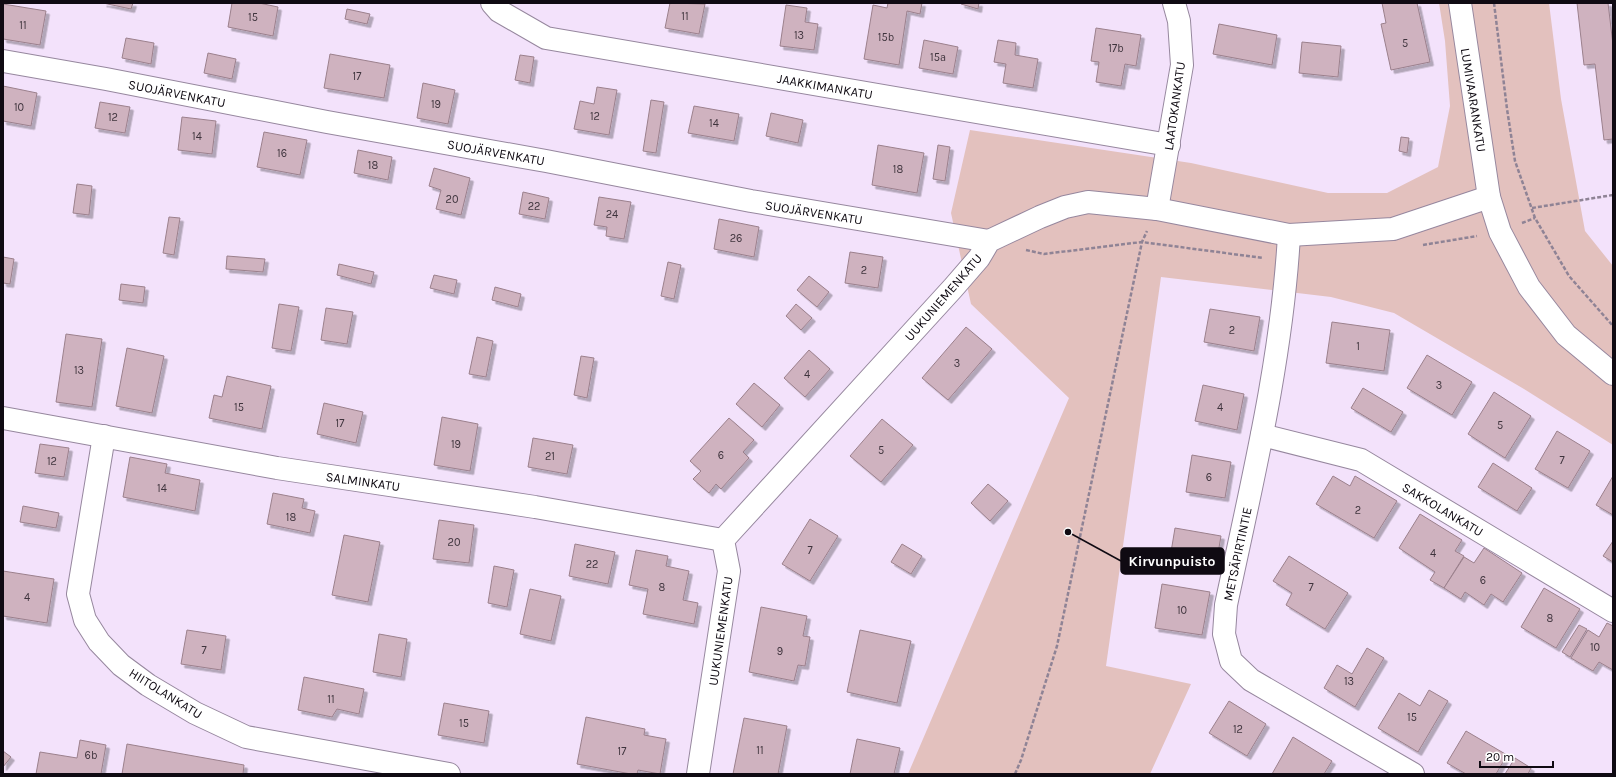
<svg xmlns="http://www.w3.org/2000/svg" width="1616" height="777" viewBox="0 0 1616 777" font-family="Karla,sans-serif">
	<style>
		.green { fill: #e3c1be }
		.building { fill: #cfb2bf; stroke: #9b808c; filter: url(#shadow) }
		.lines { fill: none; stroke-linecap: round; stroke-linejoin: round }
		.street-casing { stroke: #96879e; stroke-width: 24 }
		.path { stroke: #8f8395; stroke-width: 2.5; stroke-dasharray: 4 2; stroke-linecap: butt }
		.street { stroke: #fff; stroke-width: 22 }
		.labels { text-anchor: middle; stroke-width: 3; stroke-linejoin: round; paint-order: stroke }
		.number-label { font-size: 11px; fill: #3f343d }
		.street-label { font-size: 13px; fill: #0f0a12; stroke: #fff }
		.leader { fill: none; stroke: #0f0a12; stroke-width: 1.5 }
		.callout-dot { fill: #0f0a12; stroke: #fff; stroke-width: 1.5 }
		.callout { fill: #0f0a12; stroke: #0f0a12; stroke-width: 1.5 }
		.callout-label { font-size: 14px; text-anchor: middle; font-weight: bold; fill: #fff }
	</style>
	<defs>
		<filter id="shadow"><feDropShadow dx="3.5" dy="3.5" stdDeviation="0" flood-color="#0004"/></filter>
	</defs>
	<rect width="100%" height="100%" fill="#f3e2fb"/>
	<path class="green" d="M1439,3H1549L1561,99L1585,231L1613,266V445L1524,389L1394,313L1331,297L1161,277L1106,666L1191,684L1150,774H908L1069,398L971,304L951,213L970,130L1191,163L1328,193H1387L1438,167L1450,106L1445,41Z"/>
	<g class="building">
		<path d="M103,3H133L131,9Z"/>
		<path d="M232,3H259L278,7L273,36L228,27Z"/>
		<path d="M670,3L705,4L699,34L665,28Z"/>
		<path d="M888,3H922L920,14L907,11L899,65L864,59L873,5L887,8Z"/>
		<path d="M961,3H979L978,9L961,4Z"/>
		<path d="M1382,3H1417L1430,62L1391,70L1381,24L1386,23Z"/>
		<path d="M1577,3H1608L1613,45V139L1604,140L1595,64L1584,65Z"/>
		<path d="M3,4L46,11L40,45L3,39Z"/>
		<path d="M786,5L807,8L805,22L818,24L814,50L780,46Z"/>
		<path d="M347,9L370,14L367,24L345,19Z"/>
		<path d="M1219,24L1277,35L1272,65L1213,54Z"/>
		<path d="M1096,28L1141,35L1136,66L1125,64L1121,86L1096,82L1099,62L1091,61Z"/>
		<path d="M126,38L154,43L151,64L122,58Z"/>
		<path d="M924,40L958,47L953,74L919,68Z"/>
		<path d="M998,40L1016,43L1015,55L1038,59L1033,88L1003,83L1006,64L994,62Z"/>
		<path d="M1302,42L1341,46L1338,77L1299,73Z"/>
		<path d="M208,53L236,59L232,79L204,73Z"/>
		<path d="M330,54L390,65L384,98L324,88Z"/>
		<path d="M520,55L534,57L530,83L515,80Z"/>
		<path d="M423,83L455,90L448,124L417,118Z"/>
		<path d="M3,86L37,93L31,126L3,121Z"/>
		<path d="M597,87L617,90L609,135L574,129L580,101L594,104Z"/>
		<path d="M651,100L664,102L656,153L643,151Z"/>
		<path d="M100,102L130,107L125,133L95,128Z"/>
		<path d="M694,106L739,114L734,141L688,133Z"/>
		<path d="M771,113L803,120L798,143L766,136Z"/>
		<path d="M182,117L216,121L212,154L178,150Z"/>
		<path d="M264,132L307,140L300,175L257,167Z"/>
		<path d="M1401,137L1409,138L1407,153L1399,151Z"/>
		<path d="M878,145L924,153L917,193L872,185Z"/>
		<path d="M938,145L950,147L945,181L933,179Z"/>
		<path d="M358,150L392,157L388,180L354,173Z"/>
		<path d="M434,168L470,178L461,215L436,209L441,190L429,186Z"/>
		<path d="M77,184L92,186L89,215L73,213Z"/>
		<path d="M523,192L549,198L545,219L519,214Z"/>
		<path d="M599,197L631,202L624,239L606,236L607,227L594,225Z"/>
		<path d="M169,217L180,218L174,255L163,253Z"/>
		<path d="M719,219L759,227L754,257L714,249Z"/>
		<path d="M850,252L883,257L878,288L845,283Z"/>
		<path d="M227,256L265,259L263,272L226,269Z"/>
		<path d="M3,257L14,259L10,284L3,283Z"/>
		<path d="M668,262L681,265L674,299L661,296Z"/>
		<path d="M339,264L374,272L371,284L337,275Z"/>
		<path d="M434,275L457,280L454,294L430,288Z"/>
		<path d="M809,276L829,292L817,307L797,290Z"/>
		<path d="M121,284L145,287L143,303L119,300Z"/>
		<path d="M495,287L521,294L518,307L492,300Z"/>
		<path d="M279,304L299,307L291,351L272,348Z"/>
		<path d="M796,304L812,318L801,330L786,316Z"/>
		<path d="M326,308L353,312L347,344L321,340Z"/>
		<path d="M1210,309L1260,317L1254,351L1204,342Z"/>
		<path d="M1332,322L1390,330L1384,371L1326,363Z"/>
		<path d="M966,327L992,349L948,400L922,378Z"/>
		<path d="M66,334L102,339L92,407L56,402Z"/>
		<path d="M477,337L493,341L486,377L469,374Z"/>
		<path d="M127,348L164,356L152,413L116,406Z"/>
		<path d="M809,350L830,369L805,397L784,378Z"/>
		<path d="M1427,355L1472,382L1452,415L1407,388Z"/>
		<path d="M581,356L594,358L587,398L574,395Z"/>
		<path d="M227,376L271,386L262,429L209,418L214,395L222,397Z"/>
		<path d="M754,383L780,405L762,427L736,404Z"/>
		<path d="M1203,385L1244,394L1237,430L1195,421Z"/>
		<path d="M1363,388L1403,412L1391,432L1351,408Z"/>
		<path d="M1494,392L1531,416L1505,458L1468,434Z"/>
		<path d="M324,403L363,412L356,443L317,434Z"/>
		<path d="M442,417L478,424L470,471L434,465Z"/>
		<path d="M729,418L754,440L743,452L749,458L721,489L716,484L709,493L693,479L701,471L690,461Z"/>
		<path d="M882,419L913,445L881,482L850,456Z"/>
		<path d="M1557,431L1590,451L1568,488L1535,469Z"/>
		<path d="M533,438L573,445L567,474L528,467Z"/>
		<path d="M40,444L69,448L64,477L35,473Z"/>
		<path d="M1192,455L1231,462L1225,498L1186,492Z"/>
		<path d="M130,457L167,464L165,473L200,480L195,511L123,497Z"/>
		<path d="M1493,463L1532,488L1517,511L1478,487Z"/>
		<path d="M1333,476L1350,486L1355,476L1397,501L1374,538L1316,504Z"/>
		<path d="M1613,476V515L1596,505Z"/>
		<path d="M988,484L1008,501L990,521L971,503Z"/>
		<path d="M273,493L304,499L302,508L315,511L310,533L267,524Z"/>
		<path d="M23,506L59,513L56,528L20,522Z"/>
		<path d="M1420,514L1462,540L1455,551L1464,556L1444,588L1430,580L1435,572L1399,548Z"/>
		<path d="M810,519L838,536L810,581L782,564Z"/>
		<path d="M439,520L474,525L469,563L433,559Z"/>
		<path d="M1175,528L1221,536L1216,565L1170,558Z"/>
		<path d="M344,535L380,542L368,602L332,595Z"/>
		<path d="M1613,541V562L1603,556Z"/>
		<path d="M575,544L615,552L608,584L569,576Z"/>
		<path d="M902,544L922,556L911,574L891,562Z"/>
		<path d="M1484,548L1522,573L1503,602L1491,594L1484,605L1465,592L1461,599L1444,588L1464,557L1474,563Z"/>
		<path d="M636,550L668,556L666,566L689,571L683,600L698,603L694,624L643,614L648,589L629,585Z"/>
		<path d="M1289,556L1348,593L1325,629L1286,605L1292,593L1273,581Z"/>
		<path d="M494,566L514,570L507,607L488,603Z"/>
		<path d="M3,571L54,579L47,623L3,616Z"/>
		<path d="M1162,584L1210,592L1202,635L1155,628Z"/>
		<path d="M1544,588L1580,609L1556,648L1521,627Z"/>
		<path d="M530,589L561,596L551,641L520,634Z"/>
		<path d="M761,607L807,616L803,636L810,637L805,666L798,665L794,681L749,672Z"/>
		<path d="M1607,623L1613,626V670L1599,662L1593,671L1571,658L1588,630L1599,637Z"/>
		<path d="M1579,625L1587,629L1570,657L1562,652Z"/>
		<path d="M187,630L226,636L221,670L181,664Z"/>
		<path d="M860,630L911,641L897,703L847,692Z"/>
		<path d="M379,634L407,639L401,677L373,672Z"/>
		<path d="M1367,648L1384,658L1355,707L1324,688L1337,665L1352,674Z"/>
		<path d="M304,677L364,689L359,714L337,709L332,717L298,710Z"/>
		<path d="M1429,690L1448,701L1418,752L1378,728L1399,693L1420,706Z"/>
		<path d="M1229,701L1266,724L1247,756L1209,733Z"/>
		<path d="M444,703L489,711L484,743L438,735Z"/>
		<path d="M586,717L645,729L644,735L666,739L660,774L638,770L637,774H631L577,764Z"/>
		<path d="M744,718L787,726L778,774H733Z"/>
		<path d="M1466,731L1507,755L1496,774H1466L1447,763Z"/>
		<path d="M1293,737L1332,761L1324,774H1272Z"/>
		<path d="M857,739L900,748L894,774H850Z"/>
		<path d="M80,740L106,745L101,774H36L40,752L77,758Z"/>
		<path d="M127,744L244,765L243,774H122Z"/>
		<path d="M3,751L11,757L3,767Z"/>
		<path d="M1515,758L1531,768L1528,774H1505Z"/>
	</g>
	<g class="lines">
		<defs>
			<g id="street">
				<path d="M492,3L499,11L546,38L1169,145"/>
				<path d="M1460,3L1489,197L1500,232L1529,287L1566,335L1613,374"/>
				<path d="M3,61L106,79L327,122L546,161L751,201L989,241"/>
				<path d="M1157,209L1182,65L1179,21L1174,3"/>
				<path d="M1289,235C1282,360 1252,482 1226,605L1224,634L1231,661L1251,680L1413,774"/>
				<path d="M3,418L277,468L535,507L723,540"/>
				<path d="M1262,435L1361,460L1613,611"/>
				<path d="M104,436L78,594L85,620L99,642L121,665L148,685L195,713L246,737L449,774"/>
				<path d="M698,774L729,571L723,540L953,288L979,258L989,241L1040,217L1065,207L1088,202L1157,209L1289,235L1393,229L1489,197"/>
			</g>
		</defs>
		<use href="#street" class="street-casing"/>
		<g class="path">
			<path d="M1494,3L1507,109L1515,161L1535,218L1569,276L1613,326"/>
			<path d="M1532,208L1613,195"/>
			<path d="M1522,223L1535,218"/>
			<path d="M1423,245L1477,236"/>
			<path d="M1026,250L1044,254L1142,242L1263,258"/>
			<path d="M1015,774L1021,760L1057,646L1142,242L1147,231"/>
		</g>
		<use href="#street" class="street"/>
	</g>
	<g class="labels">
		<g class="number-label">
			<text x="685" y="20">11</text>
			<text x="253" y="21">15</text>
			<text x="23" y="29">11</text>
			<text x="799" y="39">13</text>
			<text x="886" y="41">15b</text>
			<text x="1405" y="47">5</text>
			<text x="1116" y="52">17b</text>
			<text x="938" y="61">15a</text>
			<text x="357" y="80">17</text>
			<text x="436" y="108">19</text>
			<text x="19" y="111">10</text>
			<text x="595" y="120">12</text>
			<text x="113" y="121">12</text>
			<text x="714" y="127">14</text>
			<text x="197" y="140">14</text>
			<text x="282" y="157">16</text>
			<text x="373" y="169">18</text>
			<text x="898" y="173">18</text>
			<text x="452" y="203">20</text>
			<text x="534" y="210">22</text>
			<text x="612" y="218">24</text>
			<text x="736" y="242">26</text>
			<text x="864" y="274">2</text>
			<text x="1232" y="334">2</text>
			<text x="1358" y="350">1</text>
			<text x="957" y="367">3</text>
			<text x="79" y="374">13</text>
			<text x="807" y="378">4</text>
			<text x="1439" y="389">3</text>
			<text x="239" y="411">15</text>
			<text x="1220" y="411">4</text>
			<text x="340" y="427">17</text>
			<text x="1500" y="429">5</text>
			<text x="456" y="448">19</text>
			<text x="881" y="454">5</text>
			<text x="721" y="459">6</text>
			<text x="550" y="460">21</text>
			<text x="1562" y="464">7</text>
			<text x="52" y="465">12</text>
			<text x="1209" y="481">6</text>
			<text x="162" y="492">14</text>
			<text x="1358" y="514">2</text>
			<text x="291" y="521">18</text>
			<text x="454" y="546">20</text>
			<text x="810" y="554">7</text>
			<text x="1433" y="557">4</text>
			<text x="592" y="568">22</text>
			<text x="1483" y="584">6</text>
			<text x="662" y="591">8</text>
			<text x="1311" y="591">7</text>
			<text x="27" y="601">4</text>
			<text x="1182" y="614">10</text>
			<text x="1550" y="622">8</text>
			<text x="1595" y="651">10</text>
			<text x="204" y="654">7</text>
			<text x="780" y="655">9</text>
			<text x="1349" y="685">13</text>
			<text x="331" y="703">11</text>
			<text x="1412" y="721">15</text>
			<text x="464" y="727">15</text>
			<text x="1238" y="733">12</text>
			<text x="760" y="754">11</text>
			<text x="622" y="755">17</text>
			<text x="91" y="759">6b</text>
		</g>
		<g class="street-label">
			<text transform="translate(825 86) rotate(10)" y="5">JAAKKIMANKATU</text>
			<text transform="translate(177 93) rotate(11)" y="5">SUOJÄRVENKATU</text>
			<text transform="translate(1474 100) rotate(81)" y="5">LUMIVAARANKATU</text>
			<text transform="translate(1174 106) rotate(-82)" y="5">LAATOKANKATU</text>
			<text transform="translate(496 152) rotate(10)" y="5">SUOJÄRVENKATU</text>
			<text transform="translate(814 212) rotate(9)" y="5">SUOJÄRVENKATU</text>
			<text transform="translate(943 297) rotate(-49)" y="5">UUKUNIEMENKATU</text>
			<text transform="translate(363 481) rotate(8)" y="5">SALMINKATU</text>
			<text transform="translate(1443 509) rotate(31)" y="5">SAKKOLANKATU</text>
			<text transform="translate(1237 554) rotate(-78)" y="5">METSÄPIRTINTIE</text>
			<text transform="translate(720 631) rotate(-82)" y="5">UUKUNIEMENKATU</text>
			<text transform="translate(166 693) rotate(32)" y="5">HIITOLANKATU</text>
		</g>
	</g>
	<path class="leader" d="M1068 532L1121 561"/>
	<circle class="callout-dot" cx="1068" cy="532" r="4"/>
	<rect class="callout" x="1121" y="548" width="103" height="26" rx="4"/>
	<g class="callout-label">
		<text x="1172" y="566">Kirvunpuisto</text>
	</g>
	<rect width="1616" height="777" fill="none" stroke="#0f0a12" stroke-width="8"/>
	<path d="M1480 761v6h73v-6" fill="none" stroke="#0f0a12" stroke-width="2"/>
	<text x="1486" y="761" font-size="12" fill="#0f0a12" stroke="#ffffff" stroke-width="3" paint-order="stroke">20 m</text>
</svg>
